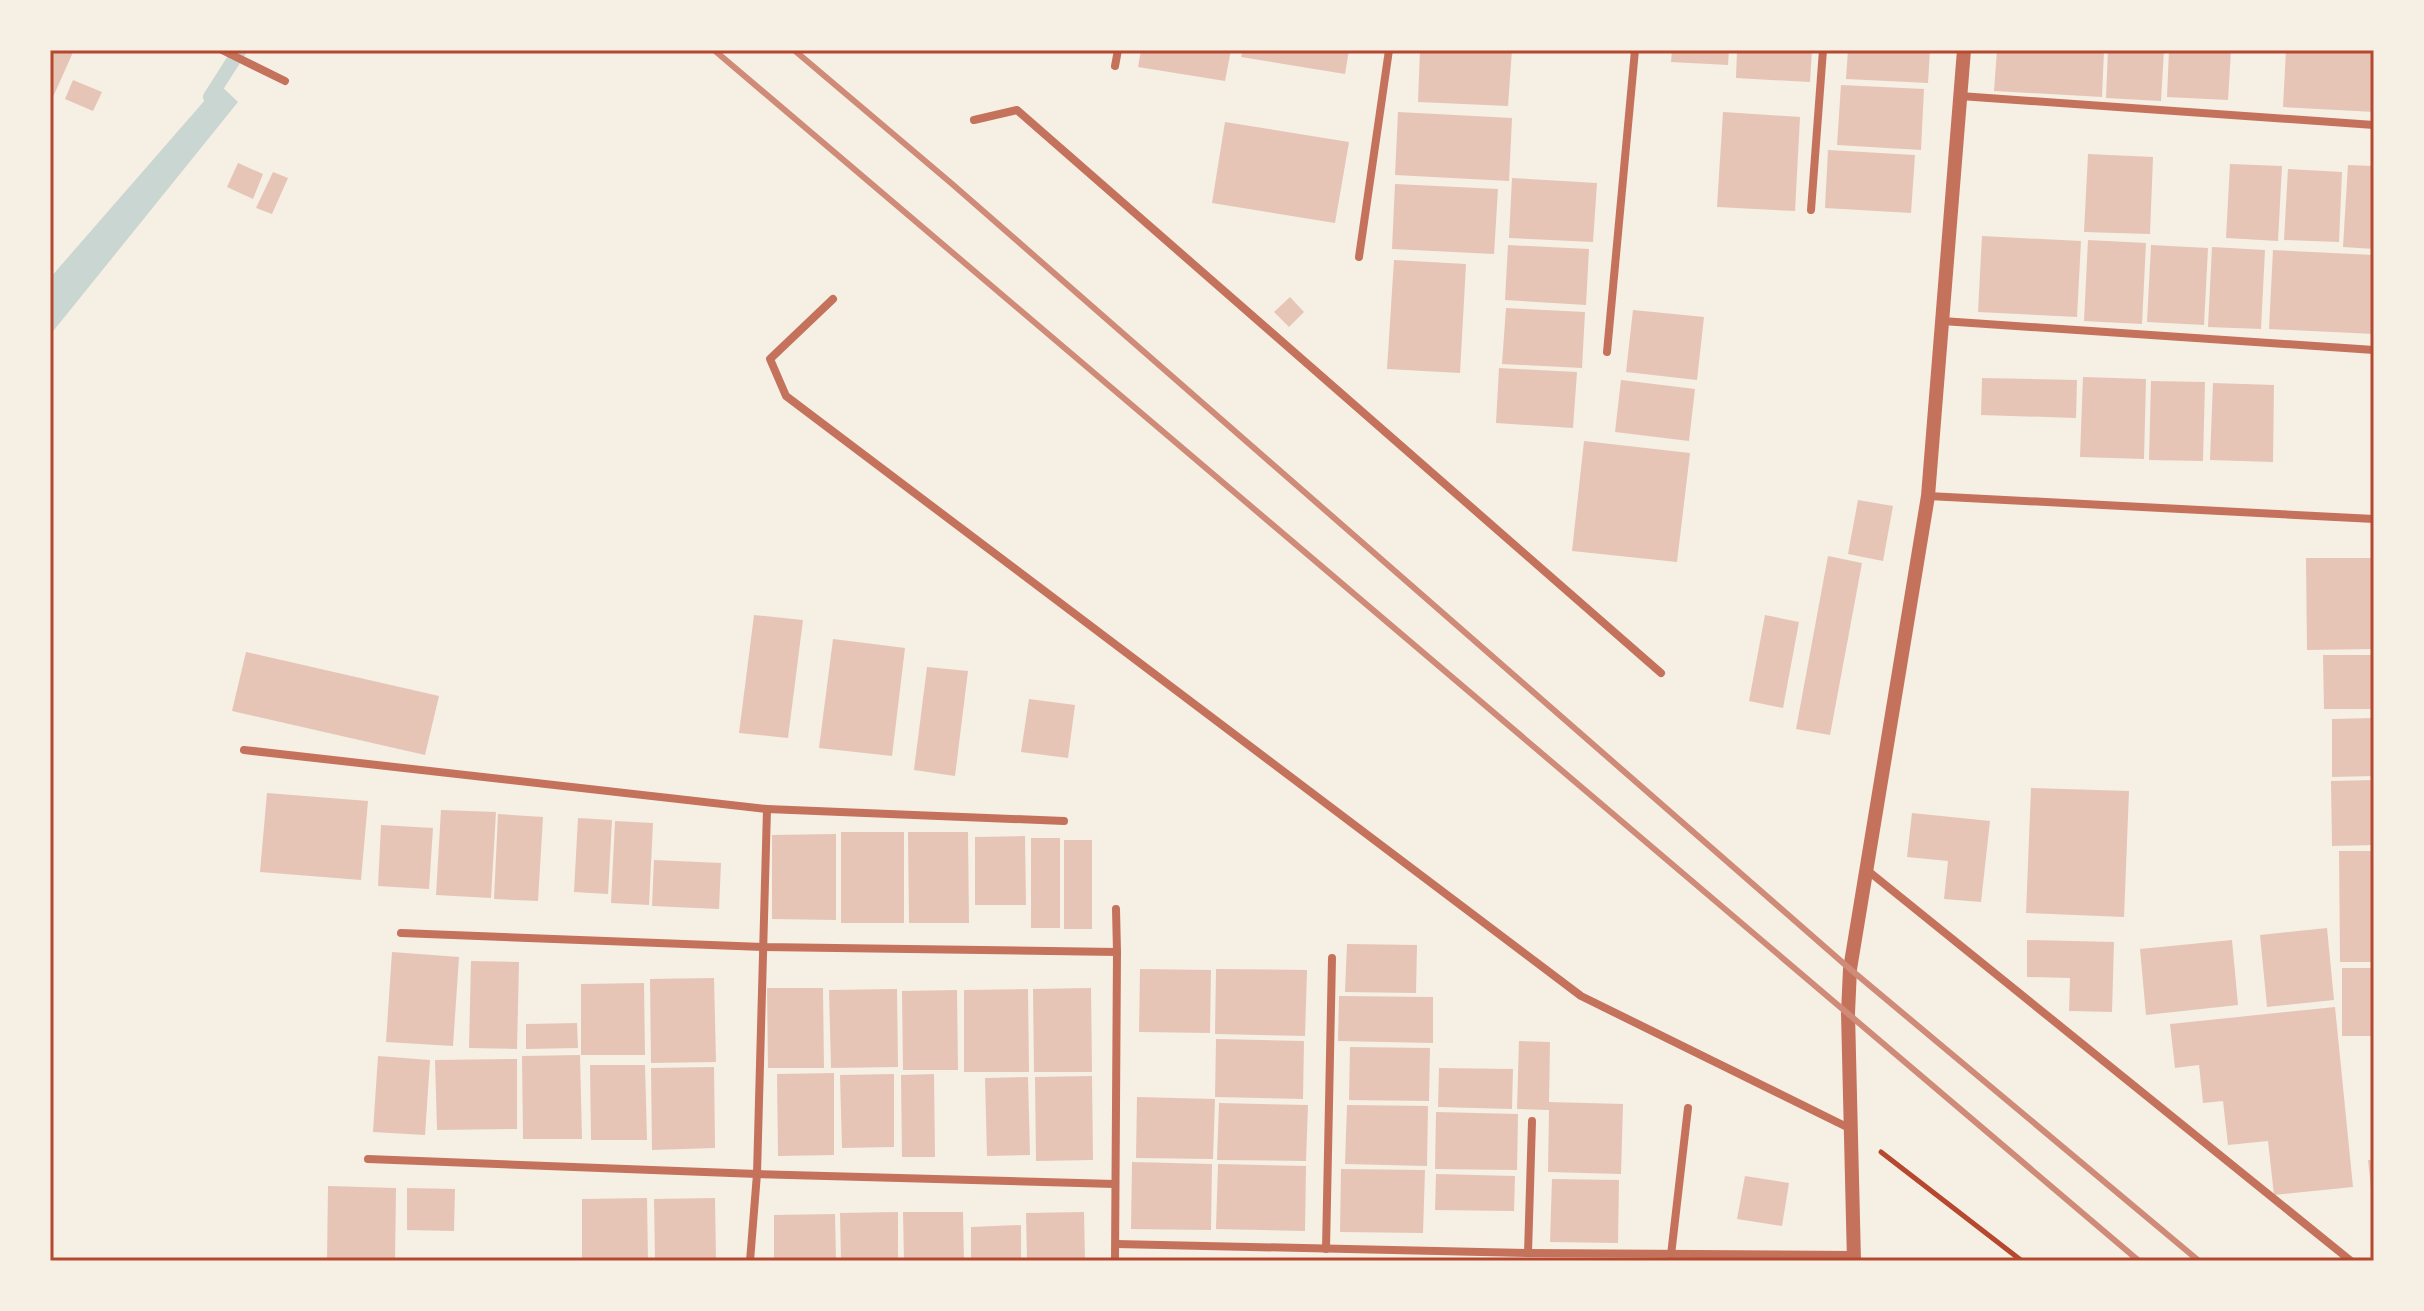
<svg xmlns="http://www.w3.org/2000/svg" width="2424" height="1311" viewBox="0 0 2424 1311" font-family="'Fira Sans',sans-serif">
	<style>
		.water { fill: #c9d6d2 }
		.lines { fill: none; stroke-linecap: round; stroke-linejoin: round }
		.stream { stroke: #c9d6d2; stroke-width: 14 }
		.building { fill: #e6c5b7 }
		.path { stroke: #b5482f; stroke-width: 5 }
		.minor { stroke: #c5725c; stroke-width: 8 }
		.tertiary { stroke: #c5725c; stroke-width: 14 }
		.rail { stroke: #cf8b77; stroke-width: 6 }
		.neatline { fill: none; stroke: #b5482f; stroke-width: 3 }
	</style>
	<rect width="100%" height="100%" fill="#f6efe4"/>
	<path class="water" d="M219,84L238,102L50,335V278Z"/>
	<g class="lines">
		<path class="stream" d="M210,97L240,50"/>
	</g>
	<g class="building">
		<path d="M50,50H74L53,97L50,96Z"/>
		<path d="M1141,50H1231L1225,81L1138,67Z"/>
		<path d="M1243,50H1349L1345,74L1241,57Z"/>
		<path d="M1420,50H1512L1508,106L1418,102Z"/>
		<path d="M1672,50H1729L1728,65L1671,62Z"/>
		<path d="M1737,50H1812L1810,82L1736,78Z"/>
		<path d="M1848,50H1930L1928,83L1846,79Z"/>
		<path d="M1997,50H2104L2102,97L1994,91Z"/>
		<path d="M2108,50H2164L2161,101L2106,98Z"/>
		<path d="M2169,50H2231L2228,100L2167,97Z"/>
		<path d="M2286,50H2374V112L2283,107Z"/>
		<path d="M73,80L102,92L93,111L65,99Z"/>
		<path d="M1841,85L1924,89L1921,150L1837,145Z"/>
		<path d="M1398,112L1512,118L1509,181L1395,175Z"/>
		<path d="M1723,112L1800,117L1795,211L1717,207Z"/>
		<path d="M1225,122L1349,142L1335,223L1212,203Z"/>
		<path d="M1828,150L1915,155L1911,213L1825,208Z"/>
		<path d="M2088,154L2153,157L2150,234L2084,232Z"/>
		<path d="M238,163L263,174L253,199L227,187Z"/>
		<path d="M2230,164L2282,166L2278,241L2226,238Z"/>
		<path d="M2348,165L2374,166V249L2343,247Z"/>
		<path d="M2288,169L2342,172L2339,242L2284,240Z"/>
		<path d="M273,172L288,178L272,214L256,208Z"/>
		<path d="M1512,178L1597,183L1593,242L1509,238Z"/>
		<path d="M1395,184L1498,189L1494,254L1392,249Z"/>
		<path d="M1982,236L2081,241L2077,317L1978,312Z"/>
		<path d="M2088,240L2146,243L2142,324L2084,321Z"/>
		<path d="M1508,245L1589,249L1586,305L1505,300Z"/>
		<path d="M2151,245L2208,248L2204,325L2147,322Z"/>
		<path d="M2212,247L2265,250L2261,329L2208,327Z"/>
		<path d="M2273,250L2374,255V334L2269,329Z"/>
		<path d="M1394,260L1466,264L1460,373L1387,369Z"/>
		<path d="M1290,297L1304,312L1289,327L1274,312Z"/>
		<path d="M1506,308L1585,312L1582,368L1502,364Z"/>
		<path d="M1633,310L1704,317L1697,380L1626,372Z"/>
		<path d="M1499,368L1577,372L1573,428L1496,423Z"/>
		<path d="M2083,377L2146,379L2144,459L2080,457Z"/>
		<path d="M1982,378L2077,380L2076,418L1981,415Z"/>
		<path d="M1621,380L1695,389L1689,441L1615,432Z"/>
		<path d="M2151,381L2205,382L2203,461L2149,460Z"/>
		<path d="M2213,383L2274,385L2273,462L2210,460Z"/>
		<path d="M1584,441L1690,453L1677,562L1572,551Z"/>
		<path d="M1858,500L1893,506L1883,561L1848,554Z"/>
		<path d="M1828,556L1862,563L1830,735L1796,729Z"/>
		<path d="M2306,558H2374V649L2307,650Z"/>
		<path d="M754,615L803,620L788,738L739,733Z"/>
		<path d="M1765,615L1799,622L1783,708L1749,701Z"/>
		<path d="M833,639L905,648L892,756L819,748Z"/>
		<path d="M246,652L439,696L425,755L232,711Z"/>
		<path d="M2323,655H2374V709H2324Z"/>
		<path d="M927,667L968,671L955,776L914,770Z"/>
		<path d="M1029,699L1075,705L1068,758L1021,752Z"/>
		<path d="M2374,718V776L2332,777V719Z"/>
		<path d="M2374,780V845L2332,846L2331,781Z"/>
		<path d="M2031,788L2129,791L2124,917L2026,913Z"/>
		<path d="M267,793L368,801L361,880L260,872Z"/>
		<path d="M441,810L496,812L491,898L436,895Z"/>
		<path d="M1912,813L1990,821L1981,902L1944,899L1948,861L1907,857Z"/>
		<path d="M498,814L543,817L538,901L494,899Z"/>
		<path d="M578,818L612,820L608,894L574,892Z"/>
		<path d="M615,821L653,823L649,905L611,903Z"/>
		<path d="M381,825L433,828L429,889L378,886Z"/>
		<rect x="841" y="832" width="63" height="91"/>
		<path d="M908,832H968L969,923H909Z"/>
		<path d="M836,834V920L772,919V835Z"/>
		<path d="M1025,836L1026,905H975V837Z"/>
		<rect x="1031" y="838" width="29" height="90"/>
		<rect x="1064" y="840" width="28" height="89"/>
		<path d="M2339,851H2374V962H2340Z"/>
		<path d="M654,860L721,863L719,909L652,906Z"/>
		<path d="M2327,928L2334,1000L2267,1007L2260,935Z"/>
		<path d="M2027,940L2114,942L2112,1012L2069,1011L2070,978L2027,977Z"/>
		<path d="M2232,940L2238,1005L2146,1015L2140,949Z"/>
		<path d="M1347,944L1417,945L1416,993L1345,992Z"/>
		<path d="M392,952L459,957L453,1046L386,1042Z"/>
		<path d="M471,961L519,962L517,1049L469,1048Z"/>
		<rect x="2342" y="968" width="32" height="68"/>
		<path d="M1140,969L1211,970L1210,1033L1139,1032Z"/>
		<path d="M1216,969L1307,970L1305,1036L1215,1034Z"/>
		<path d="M714,978L716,1062L651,1063L650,979Z"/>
		<path d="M644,983L645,1055H581V984Z"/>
		<path d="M767,988H823L824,1068H768Z"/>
		<path d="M1091,988L1092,1072H1034L1033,989Z"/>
		<path d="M897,989L898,1067L831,1068L829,990Z"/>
		<path d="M1028,989L1029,1072H964V990Z"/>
		<path d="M957,990L958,1070H903L902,991Z"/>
		<path d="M1339,996L1433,997V1043L1338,1041Z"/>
		<path d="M2335,1007L2353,1187L2274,1195L2268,1141L2228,1145L2223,1101L2203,1103L2199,1065L2175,1068L2170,1024Z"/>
		<path d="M577,1023L578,1048L526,1049V1024Z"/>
		<path d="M1216,1039L1304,1041L1303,1099L1215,1097Z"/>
		<path d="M1519,1041L1550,1042L1549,1102L1623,1104L1621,1174L1548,1172L1549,1110L1517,1109Z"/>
		<path d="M1350,1047L1430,1048L1429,1101L1349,1100Z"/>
		<path d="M580,1055L582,1139H523L522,1056Z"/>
		<path d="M378,1056L430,1060L425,1135L373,1132Z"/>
		<path d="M517,1059V1129L437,1130L435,1060Z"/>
		<path d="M590,1065H645L647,1140H591Z"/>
		<path d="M714,1067L715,1148L652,1150L651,1068Z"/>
		<path d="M1439,1068L1513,1069L1512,1109L1438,1107Z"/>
		<path d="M834,1073V1155L778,1156L777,1074Z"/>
		<path d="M894,1074V1147L842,1148L840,1075Z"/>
		<path d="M934,1074L935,1157H902L901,1075Z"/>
		<path d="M1092,1076L1093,1160L1036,1161L1035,1077Z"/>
		<path d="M1028,1077L1030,1155L987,1156L985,1078Z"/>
		<path d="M1137,1097L1215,1099L1213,1159L1136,1158Z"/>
		<path d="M1219,1103L1308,1105L1306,1161L1217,1160Z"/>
		<path d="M1347,1105L1428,1106L1427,1166L1345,1164Z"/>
		<path d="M1436,1112L1518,1114L1517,1170L1435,1169Z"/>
		<path d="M2368,1160H2374V1198H2372Z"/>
		<path d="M1132,1162L1212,1164L1211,1230L1131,1229Z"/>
		<path d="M1218,1164L1306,1166L1305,1231L1216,1229Z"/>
		<path d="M1341,1169L1425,1170L1423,1233L1340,1232Z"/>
		<path d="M1436,1174L1515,1176L1514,1211L1435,1210Z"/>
		<path d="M1745,1176L1789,1183L1782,1226L1737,1219Z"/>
		<path d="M1552,1179L1619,1180L1618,1243L1550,1242Z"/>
		<path d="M328,1186L396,1188L395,1261H327Z"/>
		<path d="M407,1188L455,1189L454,1231L407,1230Z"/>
		<path d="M647,1198L648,1261H582V1199Z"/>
		<path d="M715,1198L716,1261H655L654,1199Z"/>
		<path d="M898,1212V1261H841L840,1213Z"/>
		<path d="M903,1212H963L964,1261H904Z"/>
		<path d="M1084,1212L1085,1261H1027L1026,1213Z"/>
		<path d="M835,1214L836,1261H774V1215Z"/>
		<path d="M1021,1225V1261H971V1227Z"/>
	</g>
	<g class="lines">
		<path class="path" d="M1881,1152L2022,1261"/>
		<g class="minor">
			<path d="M222,50L285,81"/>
			<path d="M1115,66L1118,50"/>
			<path d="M1960,96L2374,125"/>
			<path d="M974,120L1017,110L1661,673"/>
			<path d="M1811,210L1823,50"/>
			<path d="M1359,257L1389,50"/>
			<path d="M833,299L770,359L786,396L1581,996L1851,1129"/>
			<path d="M1942,321L2374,350"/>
			<path d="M1607,352L1635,50"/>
			<path d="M1928,496L2374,519"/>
			<path d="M244,750L767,809"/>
			<path d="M1867,870L2351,1261"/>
			<path d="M1116,909L1117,952"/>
			<path d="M401,933L763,947L1117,952L1115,1261"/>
			<path d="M368,1159L757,1174L1115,1184"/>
			<path d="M1116,1244L1528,1253L1854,1255"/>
			<path d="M1326,1249L1332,958"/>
			<path d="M1528,1253L1532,1121"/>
			<path d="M1671,1255L1688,1108"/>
			<path d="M750,1261L757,1174L767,809L1064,821"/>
		</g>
		<path class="tertiary" d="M1854,1261L1848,1013L1850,969L1928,496L1964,50"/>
		<g class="rail">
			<path d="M714,50L2139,1261"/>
			<path d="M794,50L951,183L1850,969L2199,1261"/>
		</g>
	</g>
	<rect width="2424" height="1311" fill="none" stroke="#f6efe4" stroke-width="104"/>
	<rect x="52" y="52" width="2320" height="1207" class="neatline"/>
</svg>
